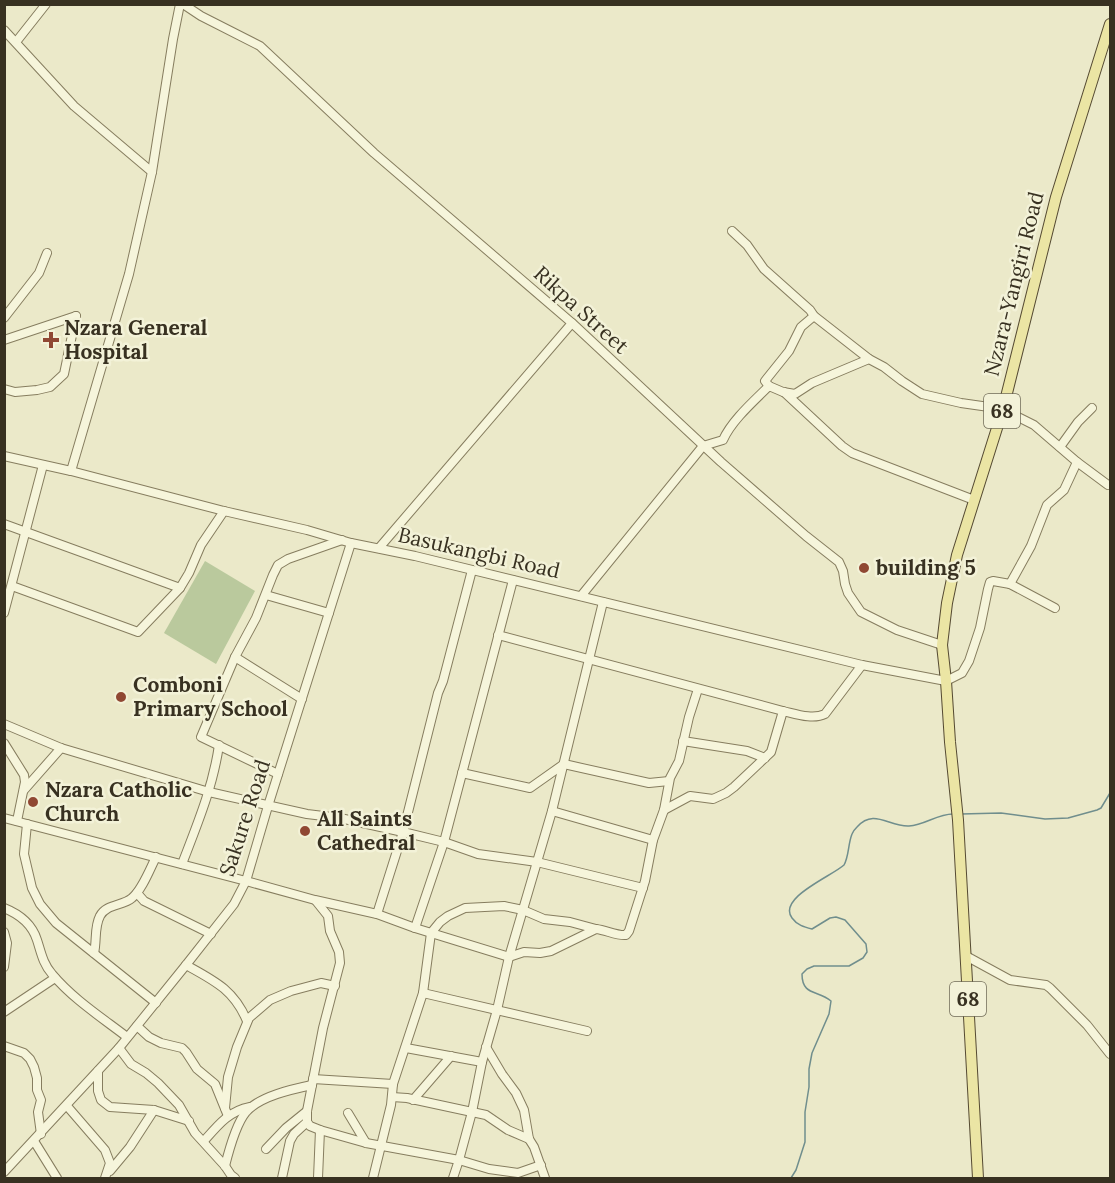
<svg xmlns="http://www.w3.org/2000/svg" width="1115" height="1183" viewBox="0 0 1115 1183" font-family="Lora,serif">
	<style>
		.grass { fill: #bac99d }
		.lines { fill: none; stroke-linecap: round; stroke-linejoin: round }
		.stream { stroke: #708e8d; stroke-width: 1.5 }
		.minor-casing { stroke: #867d5f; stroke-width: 10 }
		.major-casing { stroke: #554a32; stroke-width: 12 }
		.minor { stroke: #f6f5db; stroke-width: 8 }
		.major { stroke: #ebe5a4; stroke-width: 10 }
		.poi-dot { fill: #904833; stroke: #f3f2d8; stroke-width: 2 }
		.labels { text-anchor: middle; stroke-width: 5; stroke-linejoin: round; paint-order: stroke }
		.shield { fill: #f3f2d8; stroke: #706b58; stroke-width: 1.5 }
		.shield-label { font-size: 20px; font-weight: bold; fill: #383121 }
		.street-label { font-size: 21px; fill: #383121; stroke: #f3f2d8 }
		.poi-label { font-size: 21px; font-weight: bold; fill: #383121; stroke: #f3f2d8; text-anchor: start }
	</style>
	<rect width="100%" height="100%" fill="#ebe9c9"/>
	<path class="grass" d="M205,561L255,591L216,664L164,633Z"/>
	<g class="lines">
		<g class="stream">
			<path d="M961,814L1001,813L1045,819L1068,818L1097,810L1101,808L1110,793"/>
			<path d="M786,1178H791L796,1170L805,1142V1112L809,1087V1069L812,1053L829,1014L831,1001C818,990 802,996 802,974L807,969L814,966H849L863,958L867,952L866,944L845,920L836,917L830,918L812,929C804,927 797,925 792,918C777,898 832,876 844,865C849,856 848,844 852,834C853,831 855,829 857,827C874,808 889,827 909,826C925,825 937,814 953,814"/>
		</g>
		<defs>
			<g id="minor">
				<path d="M183,4L201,16L260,46L374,153L572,323L721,462L806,536L839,562L843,571L845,584L848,593L861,612L897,630L942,645"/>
				<path d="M4,30L74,106L152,172"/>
				<path d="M16,42L46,4"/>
				<path d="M732,231L747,245L764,269L810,310L814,316L869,359"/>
				<path d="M4,318L39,273L47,253"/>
				<path d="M4,340L76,316"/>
				<path d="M769,386L765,381L789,351L801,327L814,316"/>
				<path d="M4,389L15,392L37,390L50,387L64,374L76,316"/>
				<path d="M784,392L842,446L852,453L974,500"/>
				<path d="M1060,447L1078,422L1092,408"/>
				<path d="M4,456L71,471L224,511L307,530L351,543L415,556L862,665L946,681L962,673L969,661L980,628L988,589L990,582L993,581L1010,584L1055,608"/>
				<path d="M71,471L129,274L152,172L173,39L180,4"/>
				<path d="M4,524L180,588"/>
				<path d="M379,548L572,323"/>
				<path d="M1010,584L1031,546L1047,505L1064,490L1077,462"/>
				<path d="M12,586L138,632L180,588L189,573L201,545L224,511"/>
				<path d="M266,595L329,613"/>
				<path d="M581,596L703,446L723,440C732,420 754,401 769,386L783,392L795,394L812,383L869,359L884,367L902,381L922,394L961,403L1003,409L1018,417L1034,425L1077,462L1108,485"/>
				<path d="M4,613L43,465"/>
				<path d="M498,635L783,711"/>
				<path d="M235,657L302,699"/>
				<path d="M4,724L61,748L209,792L307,814L340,818L403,832L444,842L478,854L537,862L643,888"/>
				<path d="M683,741L747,751L765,758"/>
				<path d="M4,743L24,775L25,782L17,821"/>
				<path d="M462,773L530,788L564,764L649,783L669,781"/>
				<path d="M278,774L201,737L235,657L256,618L273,575L278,565L288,559L342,540"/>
				<path d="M24,790L61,748"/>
				<path d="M664,810L690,796L713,799L726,793L734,787L771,752L783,711C796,714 813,720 825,714L862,665"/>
				<path d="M552,811L653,840"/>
				<path d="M4,818L246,881L315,900L377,914L415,928L509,957L524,952L540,953L551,951L596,929C606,930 617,936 626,935L629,931L645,881L653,840L664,810L670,778L679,761L689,717L698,689"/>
				<path d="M27,824L24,854L32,888L40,904L56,923L156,1003"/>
				<path d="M182,864C197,825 213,787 219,745"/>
				<path d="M137,893L144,901L211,934"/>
				<path d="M316,901L328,916L330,931L339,952L340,963L323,1028L307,1111V1122L310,1126L320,1130L366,1143L459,1160L489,1169L518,1173L541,1165"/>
				<path d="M4,908C19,914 32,924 37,940C41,952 43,964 52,974C73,999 101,1017 127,1037"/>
				<path d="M377,914L403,832L438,693L443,681L472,570"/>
				<path d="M415,928L444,842L513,580"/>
				<path d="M4,932L7,943L4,967"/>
				<path d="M94,953C97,941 94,927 100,916C106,904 123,906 132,898C142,890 150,869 156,857"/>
				<path d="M966,956L1010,980L1046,985L1050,988L1087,1025L1110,1054"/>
				<path d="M186,965C215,981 234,990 247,1021"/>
				<path d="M423,993L587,1031"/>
				<path d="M4,1012L55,978"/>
				<path d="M137,1026L149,1037L161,1043L182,1048L186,1052L197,1069L215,1084L228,1116"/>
				<path d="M4,1046L24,1053L30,1059L34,1067L37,1078V1090L41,1100L38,1112L41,1134"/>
				<path d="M486,1047L502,1074L516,1093L524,1110L529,1139L534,1147L545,1178"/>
				<path d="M119,1048L131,1064L146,1073L158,1083L179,1105L195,1133L225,1166L231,1175L235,1178"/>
				<path d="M406,1048L482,1062"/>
				<path d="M98,1071V1091L101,1100L110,1107L154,1110L189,1121"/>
				<path d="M313,1079L393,1084"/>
				<path d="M392,1097L407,1098L486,1115L508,1130L529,1139"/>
				<path d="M413,1100L451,1056"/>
				<path d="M67,1106L105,1150L110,1163L105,1178"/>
				<path d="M225,1108L228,1077L237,1047L249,1018L270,1000L291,991L321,983L335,986"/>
				<path d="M348,1113L366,1143"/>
				<path d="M34,1141L57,1178"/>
				<path d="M204,1141C218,1125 229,1111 250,1107"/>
				<path d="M266,1149L286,1128L307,1111"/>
				<path d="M225,1166C229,1150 236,1124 246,1112C260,1096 293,1089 312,1085"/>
				<path d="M110,1171L130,1147L154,1110"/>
				<path d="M4,1172L119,1048L186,965L234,904L246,881L268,806L351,543"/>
				<path d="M282,1178L290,1141L294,1134L307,1122"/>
				<path d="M318,1178L320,1130"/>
				<path d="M373,1178L391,1105L393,1084L423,993L431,933L440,922L448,916L465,908L504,906L523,910L544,919L570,922L596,929"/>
				<path d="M453,1178L459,1160L472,1112L482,1062L497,1010L509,957L552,811L603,602"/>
			</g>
			<path id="major" d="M978,1178L958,820L950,742L946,681L942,645L947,603L957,555L1003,409L1056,197L1110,24"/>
		</defs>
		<use href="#minor" class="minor-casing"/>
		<use href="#major" class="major-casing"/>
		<use href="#minor" class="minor"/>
		<use href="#major" class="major"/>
	</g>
	<g class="poi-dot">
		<path d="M48 331h6v6h6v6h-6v6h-6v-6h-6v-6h6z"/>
		<circle cx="864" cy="568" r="6"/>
		<circle cx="121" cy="697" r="6"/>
		<circle cx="33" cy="802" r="6"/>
		<circle cx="305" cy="831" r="6"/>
	</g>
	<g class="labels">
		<g class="shield">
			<rect x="984" y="394" width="36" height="34" rx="4.5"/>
			<rect x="950" y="982" width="36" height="34" rx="4.5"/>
		</g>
		<g class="shield-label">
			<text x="1002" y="418">68</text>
			<text x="968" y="1006">68</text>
		</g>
		<g class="street-label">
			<text transform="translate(1014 284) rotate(-76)" y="7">Nzara-Yangiri Road</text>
			<text transform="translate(581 310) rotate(42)" y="7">Rikpa Street</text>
			<text transform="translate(479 553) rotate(13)" y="7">Basukangbi Road</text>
			<text transform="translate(245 818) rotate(-72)" y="7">Sakure Road</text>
		</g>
		<g class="poi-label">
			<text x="64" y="335">Nzara General<tspan x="64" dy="24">Hospital</tspan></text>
			<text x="876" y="575">building 5</text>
			<text x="133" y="692">Comboni<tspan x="133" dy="24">Primary School</tspan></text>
			<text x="45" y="797">Nzara Catholic<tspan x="45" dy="24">Church</tspan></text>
			<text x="317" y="826">All Saints<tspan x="317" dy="24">Cathedral</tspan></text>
		</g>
	</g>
	<rect width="1115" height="1183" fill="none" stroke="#383121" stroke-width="12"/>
</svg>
